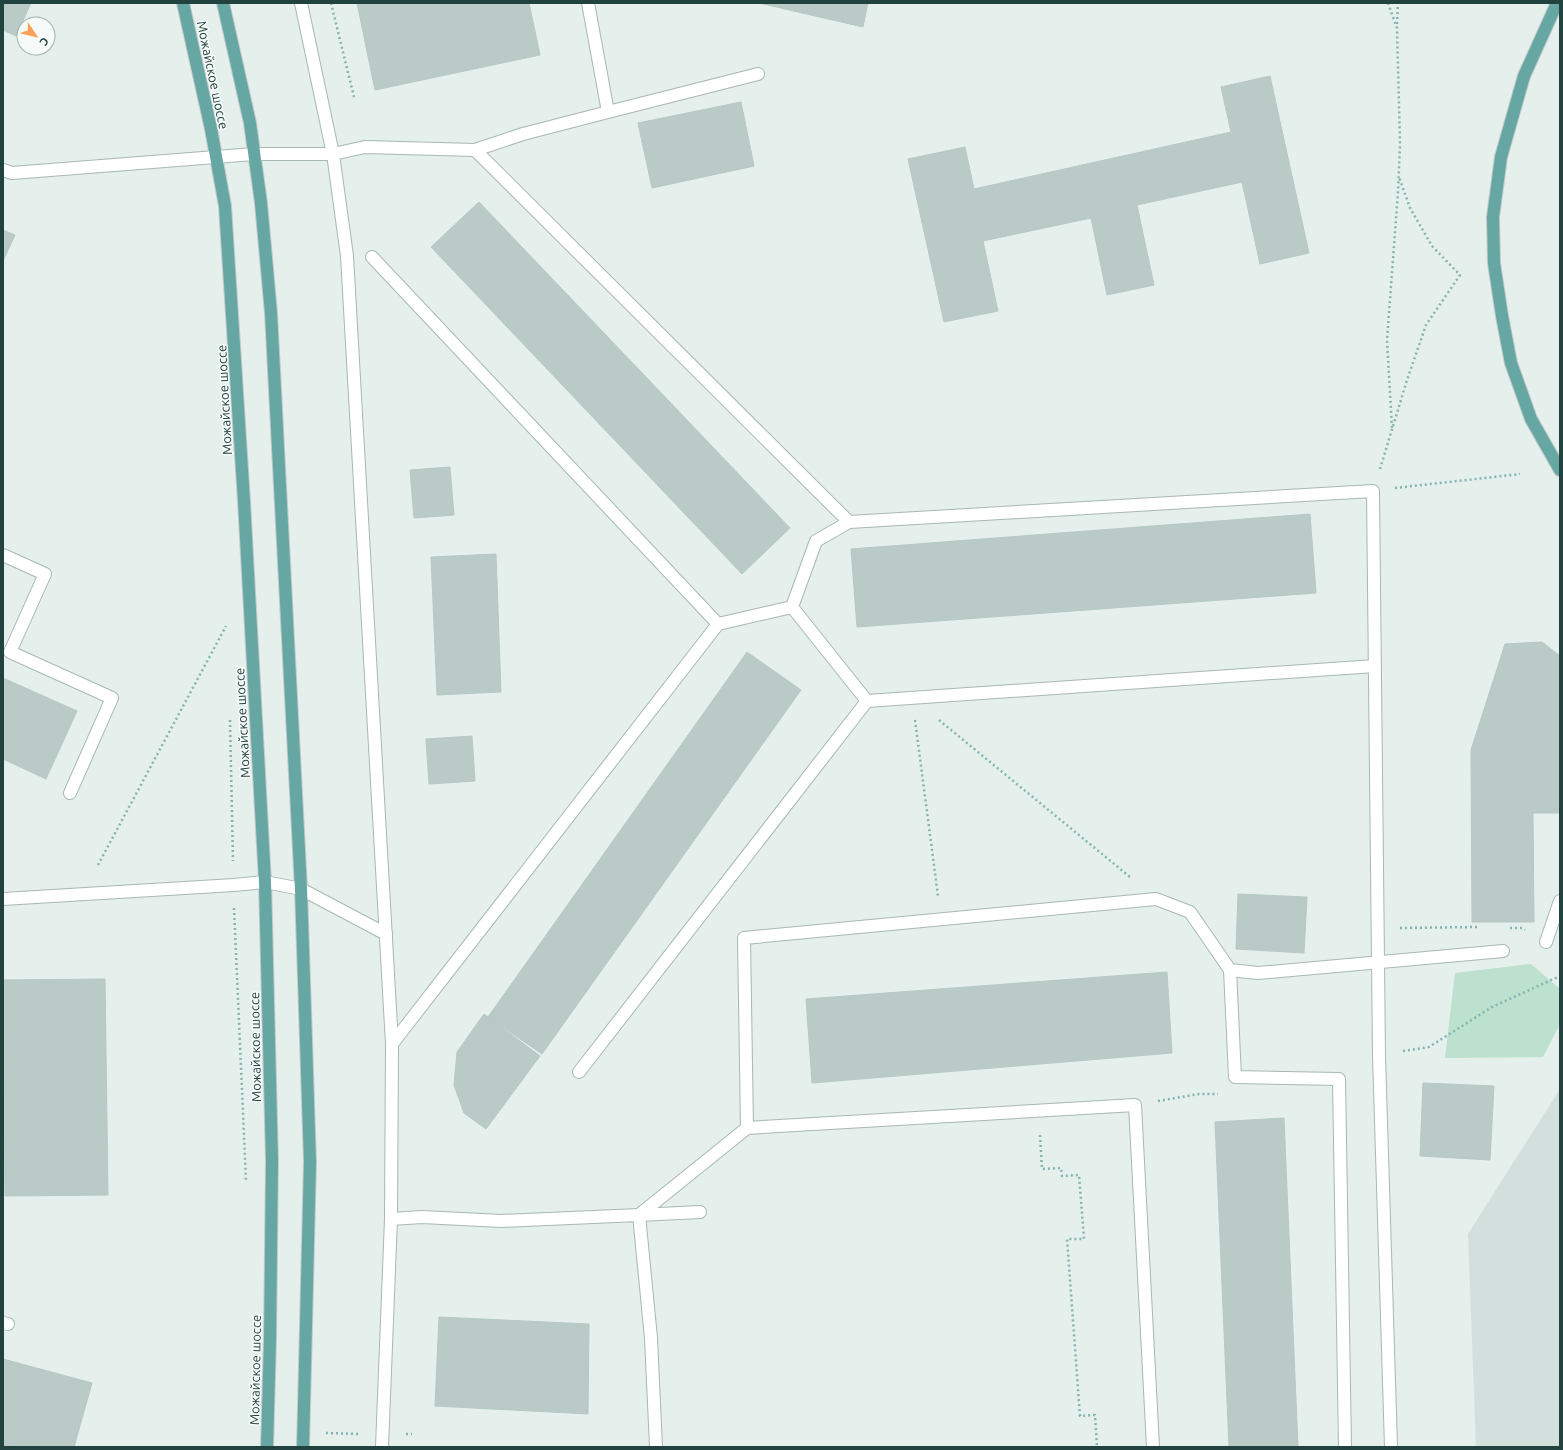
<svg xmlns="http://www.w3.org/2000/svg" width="1563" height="1450" viewBox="0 0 1563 1450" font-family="Ubuntu,sans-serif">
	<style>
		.built { fill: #d3dfdc }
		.green { fill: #bce1ce }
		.building { fill: #bacac6; stroke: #b6c9c5 }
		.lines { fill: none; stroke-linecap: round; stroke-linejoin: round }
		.minor-casing { stroke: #a7b8b5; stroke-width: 14 }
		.major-casing { stroke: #c1caca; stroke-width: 14 }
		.path { stroke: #83b4af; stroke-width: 2.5; stroke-dasharray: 2 3; stroke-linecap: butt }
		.minor { stroke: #fff; stroke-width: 12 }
		.major { stroke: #66a7a3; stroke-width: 12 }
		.labels { text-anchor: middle; stroke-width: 3; stroke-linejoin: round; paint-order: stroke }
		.street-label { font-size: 13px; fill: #224240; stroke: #f6fbf9 }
	</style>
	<rect width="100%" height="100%" fill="#e5efec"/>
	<path class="built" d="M1560,1089V1447H1476L1468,1234Z"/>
	<path class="green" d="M1531,964L1560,989V1024L1543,1057L1445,1058L1455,973Z"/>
	<g class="building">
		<path d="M3,3H31L16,36L3,30Z"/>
		<path d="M357,3H529L540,55L375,90Z"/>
		<path d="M759,3H868L863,27Z"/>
		<path d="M1270,76L1309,253L1260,264L1242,182L1137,205L1154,285L1107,295L1091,218L983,241L998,311L944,322L908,159L965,147L974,189L1231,132L1221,87Z"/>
		<path d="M741,102L754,166L652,188L638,123Z"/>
		<path d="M479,202L790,528L742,574L431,247Z"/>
		<path d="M3,230L15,235L3,261Z"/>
		<path d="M450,467L454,515L414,518L410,470Z"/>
		<path d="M1310,514L1316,593L857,627L851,549Z"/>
		<path d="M496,554L501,692L437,695L431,557Z"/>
		<path d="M1542,642L1560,656V813H1533L1534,922H1472L1471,750L1505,644Z"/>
		<path d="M747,652L801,690L542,1054L488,1017Z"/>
		<path d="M3,678L77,711L46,779L3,759Z"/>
		<path d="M472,736L475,781L429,784L426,739Z"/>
		<path d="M1238,894L1307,897L1304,953L1236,949Z"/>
		<path d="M1167,972L1172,1053L812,1083L806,999Z"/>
		<path d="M105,979L108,1195L5,1196L3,980Z"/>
		<path d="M484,1014L540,1056L486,1129L464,1113L454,1085L457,1052Z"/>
		<path d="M1423,1083L1494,1086L1490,1160L1420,1156Z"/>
		<path d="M1284,1118L1298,1447H1229L1215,1122Z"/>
		<path d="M439,1317L589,1324L588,1414L435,1406Z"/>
		<path d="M3,1359L92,1383L74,1447L3,1446Z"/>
	</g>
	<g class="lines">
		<defs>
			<g id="minor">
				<path d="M301,3L333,154L347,256L392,1044L391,1219L382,1447"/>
				<path d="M608,112L758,74"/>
				<path d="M475,150L523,134L608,112L588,3"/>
				<path d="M3,170L12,173L254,154H333L365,147L475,150L849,522L1373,491L1379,1056L1391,1447"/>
				<path d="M372,257L718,624L792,607L816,541L849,522"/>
				<path d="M3,555L45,574L10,652L112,698L70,793"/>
				<path d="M792,607L867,701L1375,666"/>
				<path d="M3,899L234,885L265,882L301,889L386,934"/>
				<path d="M1546,942L1560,901"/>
				<path d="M1230,970L1235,1077L1339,1079L1345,1447"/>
				<path d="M392,1044L718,624"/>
				<path d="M579,1072L867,701"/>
				<path d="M747,1128L744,938L1156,899L1190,912L1230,970L1258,973L1503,951"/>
				<path d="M639,1215L747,1128L1135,1105L1153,1447"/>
				<path d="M639,1215L700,1212"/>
				<path d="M391,1219L422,1217L501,1221L639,1215L651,1338L656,1447"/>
				<path d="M3,1323L8,1324"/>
			</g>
			<g id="major">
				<path d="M183,3L211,129L225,206L244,501L265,882L272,1161L270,1340L267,1447"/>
				<path d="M223,3L250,123L261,203L271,313L301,889L310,1162L303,1447"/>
				<path d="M1557,3L1524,76L1501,157L1493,217L1494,263L1502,316L1511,363L1531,419L1560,470"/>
			</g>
		</defs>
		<use href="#minor" class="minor-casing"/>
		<use href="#major" class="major-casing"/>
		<g class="path">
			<path d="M331,3L354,97"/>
			<path d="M1388,3L1397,28L1400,144L1398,192L1387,340L1392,428"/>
			<path d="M1397,24L1398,3"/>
			<path d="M1380,469L1407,380L1426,325L1460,275L1432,246L1410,208L1399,177"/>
			<path d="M1395,488L1520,474"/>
			<path d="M230,720L233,861"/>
			<path d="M915,720L938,896"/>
			<path d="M939,720L1130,877"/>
			<path d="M98,865L226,626"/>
			<path d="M234,908L246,1181"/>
			<path d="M1400,928L1479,927"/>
			<path d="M1510,928H1522L1525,930"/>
			<path d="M1403,1051L1429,1047L1492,1007L1560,976"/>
			<path d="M1158,1101L1199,1094H1218"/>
			<path d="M1040,1135L1042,1169L1061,1168L1062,1176L1079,1175L1084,1239H1067L1080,1416L1095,1415L1097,1447"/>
			<path d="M326,1433L359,1434"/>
			<path d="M406,1434H412"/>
		</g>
		<use href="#minor" class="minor"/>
		<use href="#major" class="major"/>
	</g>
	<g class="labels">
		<g class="street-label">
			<text transform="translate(213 75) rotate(78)" y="5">Можайское шоссе</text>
			<text transform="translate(224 400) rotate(-93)" y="5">Можайское шоссе</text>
			<text transform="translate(242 723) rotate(-93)" y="5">Можайское шоссе</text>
			<text transform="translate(255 1047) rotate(-91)" y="5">Можайское шоссе</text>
			<text transform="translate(255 1370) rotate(-89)" y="5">Можайское шоссе</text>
		</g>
	</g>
	<rect width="1563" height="1450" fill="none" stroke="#224240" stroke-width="8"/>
	<g transform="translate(36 36) rotate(125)"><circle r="19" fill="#f6fbf9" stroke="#a1b1af"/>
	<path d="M0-3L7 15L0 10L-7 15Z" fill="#faa057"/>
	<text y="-6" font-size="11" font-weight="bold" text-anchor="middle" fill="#224240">С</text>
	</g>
</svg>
